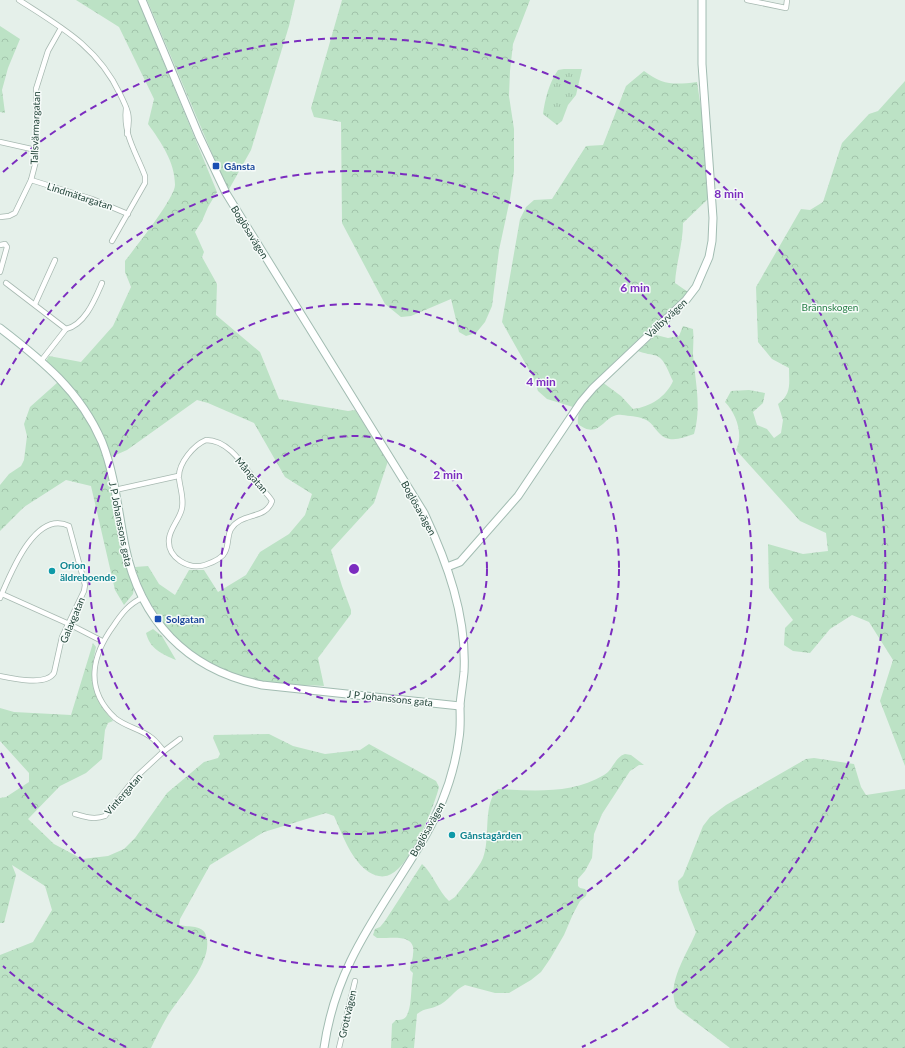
<svg xmlns="http://www.w3.org/2000/svg" width="905" height="1048" viewBox="0 0 905 1048" font-family="Lato,sans-serif">
	<style>
		.grass { fill: url(#grass-tufts) }
		.forest { fill: url(#forest-crowns) }
		.lines { fill: none; stroke-linecap: round; stroke-linejoin: round }
		.street-casing { stroke: #a7b9b1; stroke-width: 6 }
		.secondary-casing { stroke: #a2bcb2; stroke-width: 9 }
		.street { stroke: #fff; stroke-width: 4.5 }
		.secondary { stroke: #fff; stroke-width: 7 }
		.ring { fill: none; stroke: #7b2cbf; stroke-width: 2; stroke-dasharray: 7 5 }
		.transit-dot { fill: #1a4fb4; stroke: #f6fbf9; stroke-width: 1.5 }
		.culture-dot { fill: #0f9aa8; stroke: #f6fbf9; stroke-width: 1.5 }
		.labels { text-anchor: middle; stroke-width: 3; stroke-linejoin: round; paint-order: stroke }
		.street-label { font-size: 10px; fill: #224439; stroke: #f6fbf9 }
		.transit-label { font-size: 10px; font-weight: bold; fill: #164399; stroke: #f6fbf9; text-anchor: start }
		.park-label { font-size: 10px; fill: #277f46; stroke: #f6fbf9 }
		.culture-label { font-size: 10px; font-weight: bold; fill: #0d838f; stroke: #f6fbf9; text-anchor: start }
		.centre { fill: #7b2cbf; stroke: #f6fbf9; stroke-width: 2 }
		.ring-label { font-size: 12px; text-anchor: middle; font-weight: bold; fill: #7b2cbf; stroke: #f6fbf9; stroke-width: 3; stroke-linejoin: round; paint-order: stroke }
	</style>
	<defs>
		<pattern id="grass-tufts" width="24" height="20" patternUnits="userSpaceOnUse"><rect width="24" height="20" fill="#bce2c5"/><path d="M3 7l-1-3M5 7V3M7 7l1-3M15 17l-1-3M17 17v-4M19 17l1-3" fill="none" stroke="#a1c3aa"/></pattern>
		<pattern id="forest-crowns" width="20" height="18" patternUnits="userSpaceOnUse"><rect width="20" height="18" fill="#bce2c5"/><path d="M2 6a3 3 0 1 1 6 0M12 15a3 3 0 1 1 6 0" fill="none" stroke="#a1c3aa"/></pattern>
	</defs>
	<rect width="100%" height="100%" fill="#e5f0ea"/>
	<g class="grass">
		<path d="M564,69H582L576,95L568,105L562,121L557,125L543,114C545,99 549,83 558,70Z"/>
		<path d="M153,629L162,636L176,660C162,654 150,649 146,633Z"/>
	</g>
	<g class="forest">
		<path d="M76,0H138L217,192L208,207L202,221L195,232L204,252L202,257L217,284L216,315L260,352L279,399L348,411L355,410L388,461L374,503L331,550L342,586L351,610V614L318,658L324,686C294,684 259,685 231,674C184,654 149,616 135,567L148,566L159,584L175,595L189,570H204L218,592L246,575L260,552L289,534L305,515L312,494L285,477L254,423L208,403L197,400L127,450L111,457C97,418 76,389 46,361L49,356L81,362L113,326L131,287L125,272V261C135,248 175,198 175,185C175,162 161,142 148,124L154,99L119,27Z"/>
		<path d="M147,0H295L289,26L251,150L228,191Z"/>
		<path d="M342,0H530L513,44L510,71L509,96L514,129V171L510,199L499,250L492,306L485,322L476,333L466,336L459,332L451,299L411,316L401,317L385,304L342,223L341,122L314,117L311,108Z"/>
		<path d="M0,26L20,39L8,68L2,90L5,113L0,112Z"/>
		<path d="M644,71C663,85 673,85 697,82L702,115L708,199L683,223C683,244 676,263 675,283L688,292L610,366L573,407L547,399L538,391L533,377L502,322L520,219L526,207L534,200L552,199L586,146L603,145L626,86Z"/>
		<path d="M905,81V766L880,701L893,660L869,622L852,615L830,629L810,653L793,651L784,645L785,628L793,620L769,588L768,544L803,554L828,551L826,533L800,521L736,450C744,435 736,413 725,402L731,391L749,390L765,393L763,403L753,412L757,425L767,429L774,438L781,433L783,420L778,404C792,394 789,383 789,368L772,359L758,342L756,287L801,209L810,210L823,202L842,143L869,114L878,111Z"/>
		<path d="M683,326L693,329C694,338 693,346 693,354C695,381 702,407 694,434C682,438 669,444 659,433C654,428 652,422 644,419C637,416 629,416 622,415C605,411 600,442 578,424C576,407 592,394 602,382L621,396L633,409C650,407 666,397 673,381C669,374 665,359 657,356C651,354 645,354 638,351L656,335L668,338L679,336Z"/>
		<path d="M58,382C71,397 84,413 93,431C117,478 117,538 134,588L133,594L124,605L115,590L91,486L66,480L24,507L0,531V485L9,474L21,466L24,460L27,436L24,424L30,407Z"/>
		<path d="M93,643L96,647C89,679 91,695 113,721L108,723L105,730L102,759L86,773L60,786L28,819L54,844L82,859L108,856L124,849L135,838L167,793L204,762L218,758L220,754L213,738L214,735L269,734L293,746L325,754L360,750L369,744L436,781L439,787C434,807 410,868 389,875C378,880 365,871 358,862C347,849 341,831 334,816L326,813L264,832L210,865L180,919L179,925C186,927 201,925 205,933C217,959 179,996 167,1017C161,1027 156,1038 151,1048H0V955L33,942L52,910L45,886L12,865L16,875L4,923H0V798L6,797L29,782V773L0,741V708L14,712L71,715Z"/>
		<path d="M625,754L631,755L644,765H639L630,771L602,814L594,834L592,858L585,871L578,879V886L580,888L585,889L587,892L586,896L580,901L573,914L564,935L550,959L541,972L531,980L509,993H495L465,985C454,990 448,1002 437,1006C428,1010 427,1007 417,1014L414,1048H391L392,1024L396,1020C400,1020 405,1020 407,1015C412,1007 411,984 413,973L410,970C410,964 413,960 413,954C417,932 389,939 377,938L373,935L375,929L380,927L385,921L422,864C434,875 438,891 449,901L455,897C463,886 478,870 483,858C491,838 482,804 498,789C534,791 572,794 604,775C613,770 615,757 625,754Z"/>
		<path d="M814,758L854,764L861,787L866,795L905,789V1048H730L677,1008C665,984 687,955 696,932L679,890L678,881L683,876L703,826L710,817L726,805L806,759Z"/>
	</g>
	<g class="lines">
		<defs>
			<g id="street">
				<path d="M19,0C61,27 98,47 120,94C128,110 131,116 127,134"/>
				<path d="M747,0L786,8L787,0"/>
				<path d="M0,142L36,150"/>
				<path d="M31,180L92,199L128,214"/>
				<path d="M0,217L9,216L15,213L31,180L36,161V89L48,51L61,28"/>
				<path d="M112,241L145,183V176C136,152 123,135 126,108"/>
				<path d="M0,245L5,244L7,247L0,272"/>
				<path d="M6,283L66,329L41,361"/>
				<path d="M35,304L55,260"/>
				<path d="M66,329C85,325 95,299 102,283"/>
				<path d="M206,440C230,440 245,468 258,484C262,490 268,494 272,501C266,520 241,512 231,529C227,536 229,545 225,552C222,559 211,563 205,565C189,570 167,558 169,539C170,528 180,519 182,508C184,498 180,488 179,478C178,463 194,445 206,440Z"/>
				<path d="M115,490L178,476"/>
				<path d="M2,594L69,624L102,641"/>
				<path d="M0,598C10,575 35,509 69,526L85,585L84,591L62,637L54,673C46,686 14,679 0,676"/>
				<path d="M164,751L180,739"/>
				<path d="M75,814C86,817 94,820 105,816L136,777L164,751C160,747 157,742 152,738C141,729 126,727 115,718C84,689 92,655 114,625C122,613 129,604 142,598"/>
				<path d="M339,1048L355,981"/>
			</g>
			<g id="secondary">
				<path d="M142,0L199,136L226,193L424,513C447,562 467,616 464,672C463,683 461,694 460,705C460,716 461,727 459,738C454,777 440,812 420,845C378,915 336,964 324,1048"/>
				<path d="M0,328C43,361 80,391 102,442C115,475 118,511 125,546C140,620 187,670 262,685L460,706"/>
				<path d="M447,567L460,562L518,496L581,402L593,388L686,300L696,287L709,257L712,241L713,218L702,64V0"/>
			</g>
		</defs>
		<use href="#street" class="street-casing"/>
		<use href="#secondary" class="secondary-casing"/>
		<use href="#street" class="street"/>
		<use href="#secondary" class="secondary"/>
	</g>
	<g class="ring">
		<circle cx="354" cy="569" r="133"/>
		<circle cx="354" cy="569" r="265"/>
		<path d="M1 385A398 398 0 1 1 1 753"/>
		<path d="M126 1047A530 530 0 0 1 3 966M3 172A530 530 0 1 1 582 1047"/>
	</g>
	<g class="transit-dot">
		<rect x="212" y="162" width="8" height="8" rx="2"/>
		<rect x="154" y="615" width="8" height="8" rx="2"/>
	</g>
	<g class="culture-dot">
		<circle cx="52" cy="571" r="4"/>
		<circle cx="452" cy="835" r="4"/>
	</g>
	<g class="labels">
		<g class="street-label">
			<text transform="translate(35 128) rotate(-88)" y="4">Tallsvärmargatan</text>
			<text transform="translate(80 196) rotate(18)" y="4">Lindmätargatan</text>
			<text transform="translate(250 232) rotate(58)" y="4">Boglösavägen</text>
			<text transform="translate(666 318) rotate(-43)" y="4">Vallbyvägen</text>
			<text transform="translate(252 475) rotate(49)" y="4">Mångatan</text>
			<text transform="translate(419 508) rotate(61)" y="4">Boglösavägen</text>
			<text transform="translate(121 524) rotate(79)" y="4">J P Johanssons gata</text>
			<text transform="translate(72 620) rotate(-67)" y="4">Galaxgatan</text>
			<text transform="translate(390 698) rotate(6)" y="4">J P Johanssons gata</text>
			<text transform="translate(123 794) rotate(-49)" y="4">Vintergatan</text>
			<text transform="translate(427 829) rotate(-61)" y="4">Boglösavägen</text>
			<text transform="translate(347 1014) rotate(-77)" y="4">Grottvägen</text>
		</g>
		<g class="transit-label">
			<text x="224" y="170">Gånsta</text>
			<text x="166" y="623">Solgatan</text>
		</g>
		<g class="park-label">
			<text x="830" y="311">Brännskogen</text>
		</g>
		<g class="culture-label">
			<text x="60" y="569">Orion<tspan x="60" dy="12">äldreboende</tspan></text>
			<text x="460" y="839">Gånstagården</text>
		</g>
	</g>
	<circle cx="354" cy="569" r="6" class="centre"/>
	<g class="ring-label">
		<text x="729" y="198">8 min</text>
		<text x="635" y="292">6 min</text>
		<text x="541" y="386">4 min</text>
		<text x="448" y="479">2 min</text>
	</g>
</svg>
